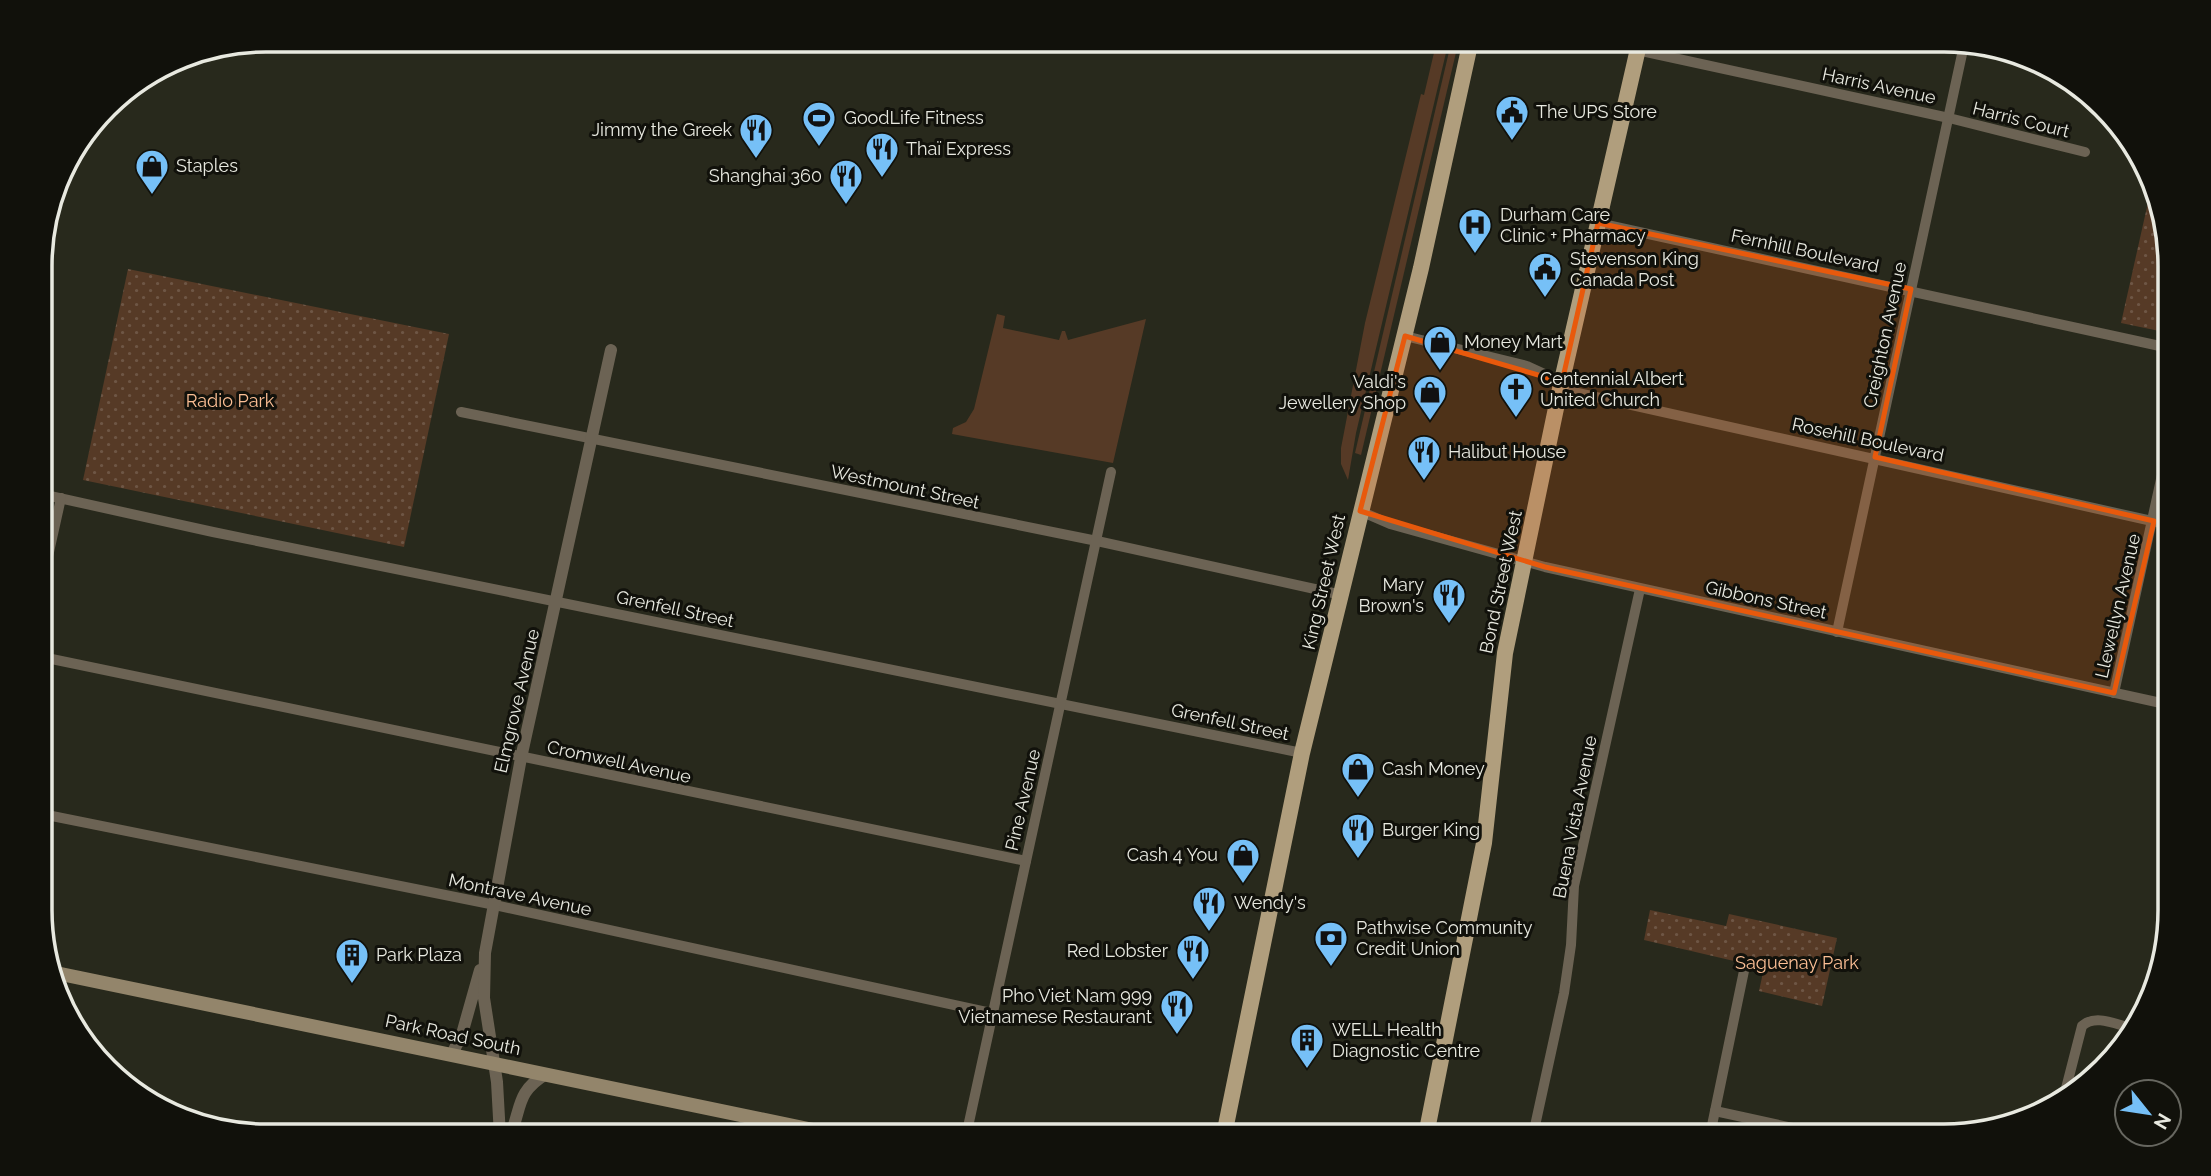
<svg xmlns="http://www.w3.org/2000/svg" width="2211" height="1176" viewBox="0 0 2211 1176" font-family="Raleway,sans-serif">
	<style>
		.grass { fill: #563a26 }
		.park { fill: url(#park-dots) }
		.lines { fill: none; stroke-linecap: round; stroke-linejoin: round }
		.minor { stroke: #6c6354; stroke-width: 10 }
		.tertiary { stroke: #6c6354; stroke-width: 12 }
		.secondary { stroke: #93856b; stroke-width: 14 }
		.primary { stroke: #b09e7d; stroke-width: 16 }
		.marked { fill: #e8590c; fill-opacity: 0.2; stroke: #e8590c; stroke-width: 5; stroke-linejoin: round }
		.labels { text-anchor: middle; stroke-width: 6; stroke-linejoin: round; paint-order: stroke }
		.street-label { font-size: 18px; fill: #e8e9e0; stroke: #11110b }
		.poi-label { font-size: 18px; fill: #e8e9e0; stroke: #11110b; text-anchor: start }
		.park-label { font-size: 18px; fill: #fcbf95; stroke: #11110b }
		.rim { fill: none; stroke: #e8e9e0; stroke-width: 3.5 }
	</style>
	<defs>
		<pattern id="park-dots" width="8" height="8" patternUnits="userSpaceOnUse" patternTransform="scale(1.75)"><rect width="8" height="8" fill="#563a26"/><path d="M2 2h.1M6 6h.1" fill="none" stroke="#6e5645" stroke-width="1.8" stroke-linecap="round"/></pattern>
	</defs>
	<rect width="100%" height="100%" fill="#28291c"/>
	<g class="grass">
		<path d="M1437,40H1449L1356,433L1348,480L1341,464V448L1365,323L1421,94L1424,95Z"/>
		<path d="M1451,43L1458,44L1361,455L1355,453Z"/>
		<path d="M997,314L1005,316L1003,328L1059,340L1062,331H1065L1068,340L1146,319L1113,463L952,434L953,428L966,422L974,409Z"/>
	</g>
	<g class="park">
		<path d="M2151,189L2169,238V333L2121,323Z"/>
		<path d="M128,269L449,334L404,547L83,480Z"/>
		<path d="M1650,910L1726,926L1729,914L1837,938L1822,1006L1759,991L1764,968L1644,940Z"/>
	</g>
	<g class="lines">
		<g class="minor">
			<path d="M1637,50L1949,118L2085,152"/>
			<path d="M1598,223L2169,348"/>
			<path d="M1405,336L1527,366L1562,382"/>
			<path d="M1560,389L2170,525"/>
			<path d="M461,412L1097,541L1342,595"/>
			<path d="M41,494L213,532L1302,753"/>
			<path d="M1360,511L1390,524L1545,567L2170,705"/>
			<path d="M41,588L61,498"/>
			<path d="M1837,632L1964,45"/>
			<path d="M42,657L1026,861"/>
			<path d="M2114,693L2169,443"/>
			<path d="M42,814L495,905L991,1013"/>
			<path d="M2063,1100L2082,1026C2095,1014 2115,1024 2131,1028"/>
			<path d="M1715,1111L1825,1135"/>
			<path d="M1533,1135L1564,993L1571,945L1574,886L1640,589"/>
			<path d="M1710,1135L1745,966"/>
			<path d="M966,1136L1111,472"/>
		</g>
		<g class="tertiary">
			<path d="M452,1054L462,1034L480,970"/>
			<path d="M500,1136L497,1082L484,998L485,953L521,758L611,350"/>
			<path d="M510,1136C522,1107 516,1092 546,1074"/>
		</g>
		<path class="secondary" d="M56,973L842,1136"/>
		<g class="primary">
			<path d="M1224,1135L1302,753L1421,268L1471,40"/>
			<path d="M1426,1135L1484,843L1505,653L1560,389L1640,40"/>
		</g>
	</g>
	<path class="marked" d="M1598,223L1911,289L1875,457L2154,521L2114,693L1545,567L1360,511L1405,336L1562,382Z"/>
	<defs>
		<symbol id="civic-pin" viewBox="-11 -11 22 30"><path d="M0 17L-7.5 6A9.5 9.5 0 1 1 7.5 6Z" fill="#76c0f7" stroke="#11110b"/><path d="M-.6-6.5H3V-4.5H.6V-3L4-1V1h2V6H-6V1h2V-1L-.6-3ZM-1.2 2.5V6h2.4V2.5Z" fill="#111"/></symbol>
		<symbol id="stadium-pin" viewBox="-11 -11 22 30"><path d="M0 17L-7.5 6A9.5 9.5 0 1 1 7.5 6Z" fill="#76c0f7" stroke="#11110b"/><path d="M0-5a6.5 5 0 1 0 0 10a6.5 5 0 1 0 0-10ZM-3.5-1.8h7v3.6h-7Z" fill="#111"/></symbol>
		<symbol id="restaurant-pin" viewBox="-11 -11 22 30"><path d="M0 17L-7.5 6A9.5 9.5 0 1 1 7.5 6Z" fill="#76c0f7" stroke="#11110b"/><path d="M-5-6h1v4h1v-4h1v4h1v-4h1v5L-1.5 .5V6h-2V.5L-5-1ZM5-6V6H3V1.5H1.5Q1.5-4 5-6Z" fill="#111"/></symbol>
		<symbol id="shop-pin" viewBox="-11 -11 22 30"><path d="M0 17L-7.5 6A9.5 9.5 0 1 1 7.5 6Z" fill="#76c0f7" stroke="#11110b"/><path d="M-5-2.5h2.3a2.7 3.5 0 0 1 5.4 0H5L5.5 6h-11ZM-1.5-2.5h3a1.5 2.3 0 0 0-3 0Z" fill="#111"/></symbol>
		<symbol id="hospital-pin" viewBox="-11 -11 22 30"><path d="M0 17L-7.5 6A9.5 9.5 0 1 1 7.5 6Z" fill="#76c0f7" stroke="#11110b"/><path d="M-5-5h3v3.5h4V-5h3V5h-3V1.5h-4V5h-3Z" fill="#111"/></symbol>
		<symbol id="church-pin" viewBox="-11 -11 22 30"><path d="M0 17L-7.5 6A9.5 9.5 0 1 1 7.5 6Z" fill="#76c0f7" stroke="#11110b"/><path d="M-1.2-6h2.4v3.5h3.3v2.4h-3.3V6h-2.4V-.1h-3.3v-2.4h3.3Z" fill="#111"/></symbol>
		<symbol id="bank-pin" viewBox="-11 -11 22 30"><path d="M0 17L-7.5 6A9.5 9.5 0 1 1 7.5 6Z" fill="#76c0f7" stroke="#11110b"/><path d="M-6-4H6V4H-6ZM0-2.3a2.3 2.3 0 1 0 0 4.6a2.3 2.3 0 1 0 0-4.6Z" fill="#111"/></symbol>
		<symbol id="building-pin" viewBox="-11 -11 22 30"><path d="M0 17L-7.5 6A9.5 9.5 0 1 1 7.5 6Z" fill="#76c0f7" stroke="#11110b"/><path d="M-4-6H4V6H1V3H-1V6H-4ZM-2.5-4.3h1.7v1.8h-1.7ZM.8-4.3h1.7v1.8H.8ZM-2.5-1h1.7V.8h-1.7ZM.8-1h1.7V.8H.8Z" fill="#111"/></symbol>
	</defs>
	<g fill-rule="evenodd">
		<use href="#civic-pin" x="1493" y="93" width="38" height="52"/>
		<use href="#stadium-pin" x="800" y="99" width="38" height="52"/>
		<use href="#restaurant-pin" x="737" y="111" width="38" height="52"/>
		<use href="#restaurant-pin" x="863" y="130" width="38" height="52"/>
		<use href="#shop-pin" x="133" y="147" width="38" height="52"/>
		<use href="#restaurant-pin" x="827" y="157" width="38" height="52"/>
		<use href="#hospital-pin" x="1456" y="206" width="38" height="52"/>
		<use href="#civic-pin" x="1526" y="250" width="38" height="52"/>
		<use href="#shop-pin" x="1421" y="323" width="38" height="52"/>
		<use href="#church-pin" x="1497" y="370" width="38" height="52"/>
		<use href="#shop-pin" x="1411" y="373" width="38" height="52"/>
		<use href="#restaurant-pin" x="1405" y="433" width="38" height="52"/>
		<use href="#restaurant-pin" x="1430" y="576" width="38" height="52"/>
		<use href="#shop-pin" x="1339" y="750" width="38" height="52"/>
		<use href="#restaurant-pin" x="1339" y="811" width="38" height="52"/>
		<use href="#shop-pin" x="1224" y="836" width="38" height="52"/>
		<use href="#restaurant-pin" x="1190" y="884" width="38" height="52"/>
		<use href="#bank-pin" x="1312" y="919" width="38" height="52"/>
		<use href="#restaurant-pin" x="1174" y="932" width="38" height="52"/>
		<use href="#building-pin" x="333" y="936" width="38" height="52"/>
		<use href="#restaurant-pin" x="1158" y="987" width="38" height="52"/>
		<use href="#building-pin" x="1288" y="1021" width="38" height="52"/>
	</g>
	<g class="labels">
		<g class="street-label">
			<text transform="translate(1879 86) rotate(12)" y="6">Harris Avenue</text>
			<text transform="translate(2021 120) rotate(14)" y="6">Harris Court</text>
			<text transform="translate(1805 251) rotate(12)" y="6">Fernhill Boulevard</text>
			<text transform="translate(1885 335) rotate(-78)" y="6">Creighton Avenue</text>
			<text transform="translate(1868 440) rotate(12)" y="6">Rosehill Boulevard</text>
			<text transform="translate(905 487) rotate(12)" y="6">Westmount Street</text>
			<text transform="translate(1324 582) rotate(-77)" y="6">King Street West</text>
			<text transform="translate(1501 582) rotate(-78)" y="6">Bond Street West</text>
			<text transform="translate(1766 600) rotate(12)" y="6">Gibbons Street</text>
			<text transform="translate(2118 606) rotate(-77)" y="6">Llewellyn Avenue</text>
			<text transform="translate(675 609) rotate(12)" y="6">Grenfell Street</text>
			<text transform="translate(517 701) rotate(-77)" y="6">Elmgrove Avenue</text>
			<text transform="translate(1230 722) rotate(12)" y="6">Grenfell Street</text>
			<text transform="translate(619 762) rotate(12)" y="6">Cromwell Avenue</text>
			<text transform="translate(1023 800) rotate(-77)" y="6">Pine Avenue</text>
			<text transform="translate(1575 817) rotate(-79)" y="6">Buena Vista Avenue</text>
			<text transform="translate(520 895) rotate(12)" y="6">Montrave Avenue</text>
			<text transform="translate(453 1035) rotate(12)" y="6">Park Road South</text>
		</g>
		<g class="poi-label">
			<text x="1536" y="118">The UPS Store</text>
			<text x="844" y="124">GoodLife Fitness</text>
			<text x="732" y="136" text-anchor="end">Jimmy the Greek</text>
			<text x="906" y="155">Thaï Express</text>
			<text x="176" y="172">Staples</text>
			<text x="822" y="182" text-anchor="end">Shanghai 360</text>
			<text x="1500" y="221">Durham Care<tspan x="1500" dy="21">Clinic + Pharmacy</tspan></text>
			<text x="1570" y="265">Stevenson King<tspan x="1570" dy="21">Canada Post</tspan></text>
			<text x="1464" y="348">Money Mart</text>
			<text x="1540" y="385">Centennial Albert<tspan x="1540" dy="21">United Church</tspan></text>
			<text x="1406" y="388" text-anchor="end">Valdi's<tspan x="1406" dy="21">Jewellery Shop</tspan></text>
			<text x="1448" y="458">Halibut House</text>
			<text x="1424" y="591" text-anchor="end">Mary<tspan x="1424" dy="21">Brown's</tspan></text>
			<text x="1382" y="775">Cash Money</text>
			<text x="1382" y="836">Burger King</text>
			<text x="1218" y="861" text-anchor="end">Cash 4 You</text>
			<text x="1234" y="909">Wendy's</text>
			<text x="1356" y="934">Pathwise Community<tspan x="1356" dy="21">Credit Union</tspan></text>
			<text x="1168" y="957" text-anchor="end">Red Lobster</text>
			<text x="376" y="961">Park Plaza</text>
			<text x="1152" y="1002" text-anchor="end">Pho Viet Nam 999<tspan x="1152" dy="21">Vietnamese Restaurant</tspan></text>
			<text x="1332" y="1036">WELL Health<tspan x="1332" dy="21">Diagnostic Centre</tspan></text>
		</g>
		<g class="park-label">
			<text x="230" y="407">Radio Park</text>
			<text x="1797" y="969">Saguenay Park</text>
		</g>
	</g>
	<path d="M0 0H2211V1176H0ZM266 52H1944A214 214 0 0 1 2158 266V910A214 214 0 0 1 1944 1124H266A214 214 0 0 1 52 910V266A214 214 0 0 1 266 52Z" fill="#11110b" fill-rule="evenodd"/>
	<path class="rim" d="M266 52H1944A214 214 0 0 1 2158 266V910A214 214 0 0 1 1944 1124H266A214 214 0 0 1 52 910V266A214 214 0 0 1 266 52Z"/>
	<g transform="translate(2148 1113) rotate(120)"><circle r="33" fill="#11110b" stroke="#676760" stroke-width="2"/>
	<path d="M0-5L12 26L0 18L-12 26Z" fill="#76c0f7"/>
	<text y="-10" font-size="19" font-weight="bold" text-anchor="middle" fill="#e8e9e0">N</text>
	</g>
</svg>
